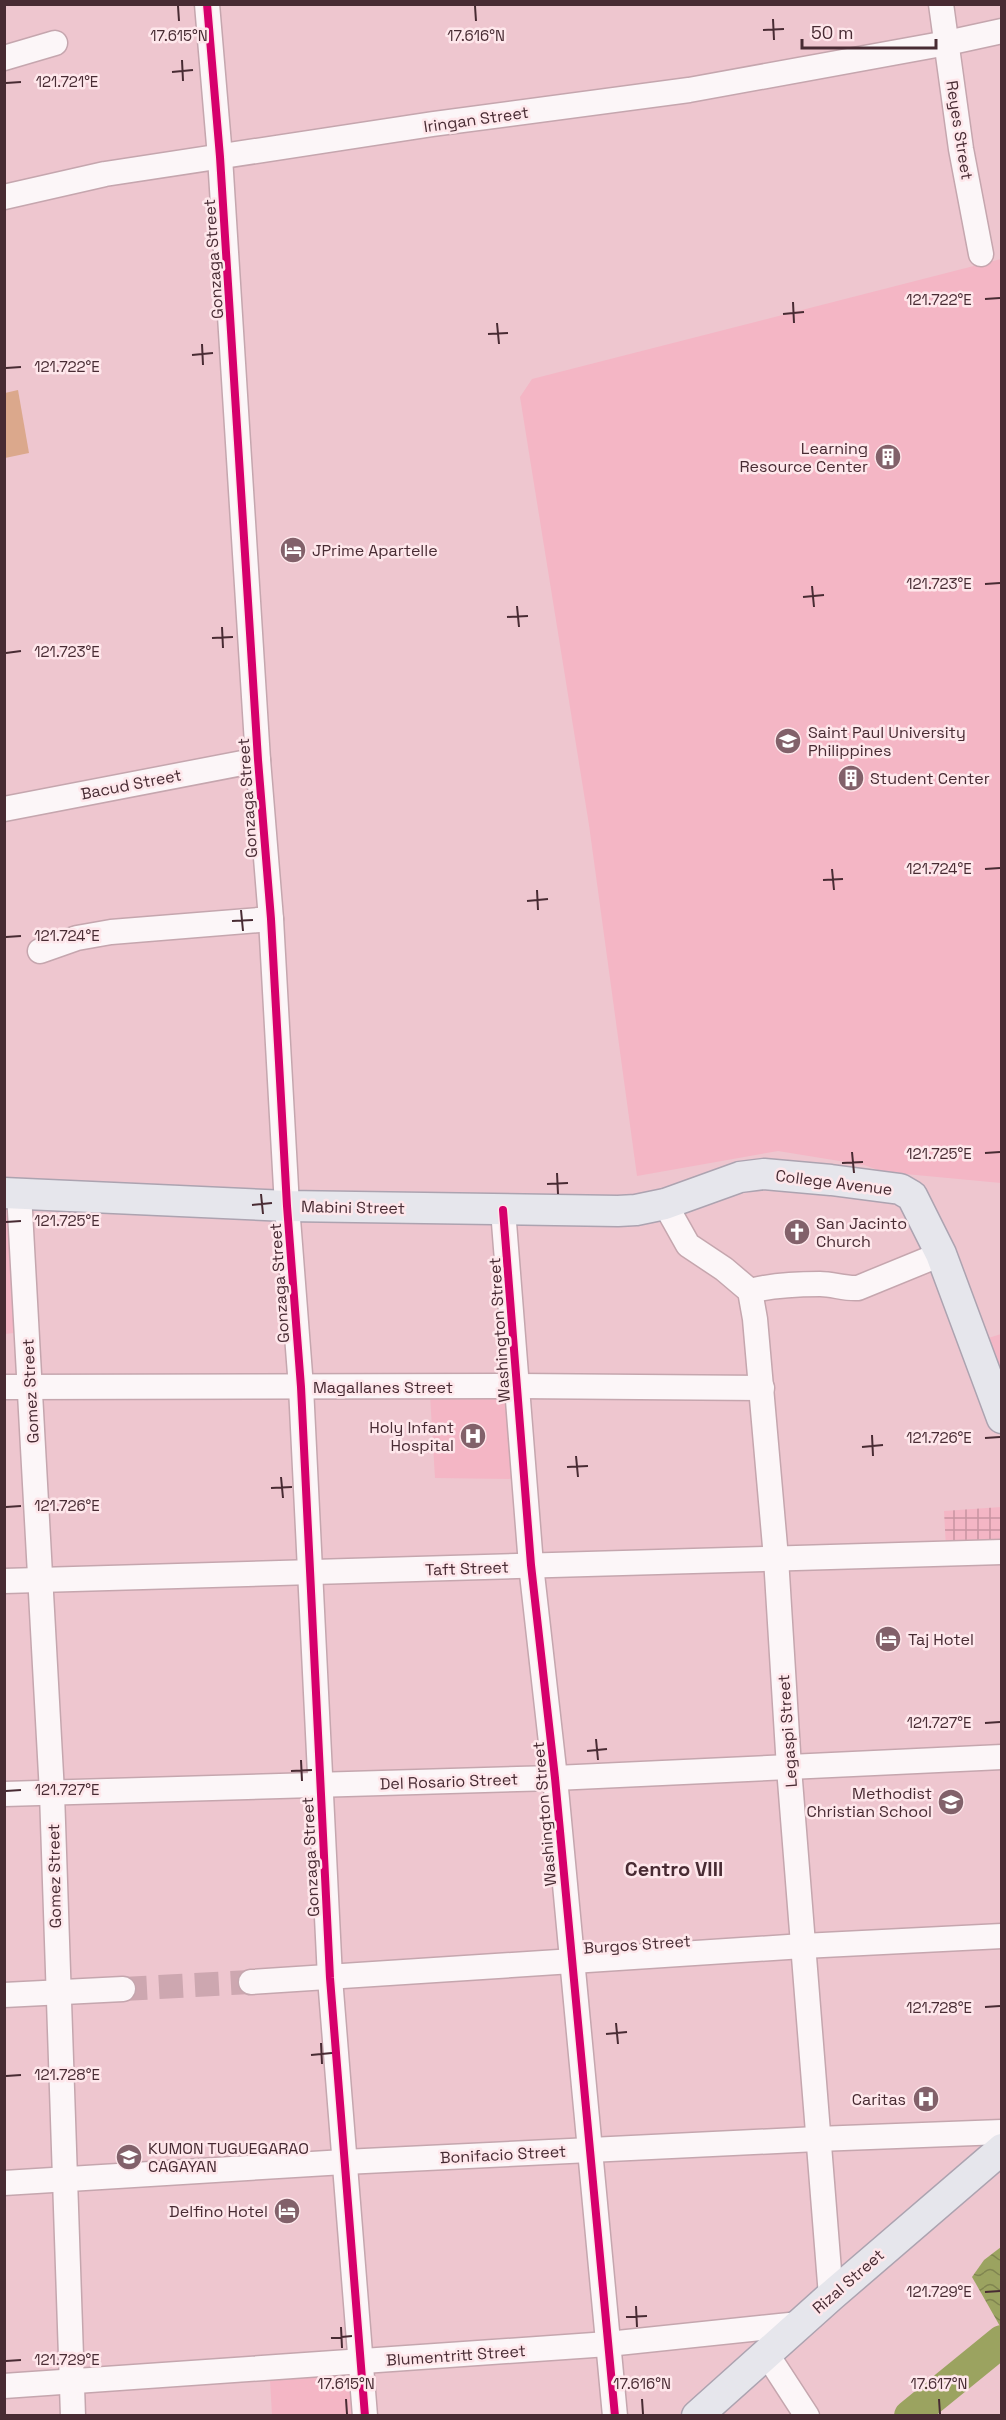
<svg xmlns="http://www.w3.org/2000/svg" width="1006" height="2420" viewBox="0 0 1006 2420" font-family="'Space Grotesk',sans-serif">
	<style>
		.built { fill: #f4b6c5 }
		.industrial { fill: url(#industrial-grid) }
		.grass { fill: #dba88c }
		.water { fill: url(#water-waves) }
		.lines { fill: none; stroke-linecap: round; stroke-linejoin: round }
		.river { stroke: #9ba360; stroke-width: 32 }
		.minor-tunnel { stroke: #cda7b0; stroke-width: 24; stroke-dasharray: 24 12; stroke-linecap: butt }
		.minor-casing { stroke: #c5a6ae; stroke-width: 27 }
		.major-casing { stroke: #aca3b0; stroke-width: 33 }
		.minor { stroke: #fcf6f8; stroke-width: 24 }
		.major { stroke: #e6e6ec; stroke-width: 30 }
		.cycleway-casing { stroke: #fee7eb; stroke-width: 11 }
		.cycleway { stroke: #d6006c; stroke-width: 8 }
		.ticks { fill: none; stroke: #482b33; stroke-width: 2 }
		.labels { text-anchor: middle; stroke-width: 5; stroke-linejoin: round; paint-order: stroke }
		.street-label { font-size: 16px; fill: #482b33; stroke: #fee7eb }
		.poi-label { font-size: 16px; fill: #482b33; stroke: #fee7eb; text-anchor: start }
		.quarter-label { font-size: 20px; font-weight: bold; fill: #482b33; stroke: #fee7eb }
		.ticks-label { font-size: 15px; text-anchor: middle; fill: #482b33; stroke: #fee7eb; stroke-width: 5; stroke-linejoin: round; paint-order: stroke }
	</style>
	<defs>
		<pattern id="industrial-grid" width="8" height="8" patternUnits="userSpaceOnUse" patternTransform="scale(1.5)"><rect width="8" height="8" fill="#f4b6c5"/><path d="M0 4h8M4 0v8" fill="none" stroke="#c894a1"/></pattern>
		<pattern id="water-waves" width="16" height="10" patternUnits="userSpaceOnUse" patternTransform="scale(1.5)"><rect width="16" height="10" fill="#9ba360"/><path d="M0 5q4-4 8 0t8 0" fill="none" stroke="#808550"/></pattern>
	</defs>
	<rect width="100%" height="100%" fill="#eec6cf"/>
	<g class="built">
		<path d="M1001,259V1183L884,1172L864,1165L778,1151L637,1176L589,825L520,397L532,379Z"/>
		<path d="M10,1215L14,1333L5,1334L4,1216Z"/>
		<path d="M1001,1334V1404L979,1341Z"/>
		<path d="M509,1393L520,1479L435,1478L430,1395Z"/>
		<path d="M338,2374L354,2382L357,2415H272L270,2380Z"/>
	</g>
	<path class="industrial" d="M1001,1507V1543L946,1547L944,1511Z"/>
	<path class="grass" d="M18,390L29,453L5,458V393Z"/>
	<path class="water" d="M1001,2247V2328L972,2277L984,2260Z"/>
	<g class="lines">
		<path class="river" d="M910,2416L1002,2341"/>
		<path class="minor-tunnel" d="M123,1989L251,1982"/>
		<defs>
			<g id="minor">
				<path d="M207,4L220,157L258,760L271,919L287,1206L301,1387L330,1978L365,2416"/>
				<path d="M941,4L961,149L981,254"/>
				<path d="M4,58L55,43"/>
				<path d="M4,197L105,174L433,124L689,90L947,43L1002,31"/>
				<path d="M4,809L258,760"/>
				<path d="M40,951L77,938L111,932L271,919"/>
				<path d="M19,1193L52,1793L73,2416"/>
				<path d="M665,1204L688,1245L724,1269L750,1291L755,1319L776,1558L789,1768L831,2296"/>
				<path d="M503,1210L531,1565L555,1778L615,2416"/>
				<path d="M750,1291C773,1285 797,1284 820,1284C833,1284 845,1289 858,1288L941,1254"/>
				<path d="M4,1387L517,1386L762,1388"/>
				<path d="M4,1581L1002,1552"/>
				<path d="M4,1794L555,1778L1002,1757"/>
				<path d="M251,1982L803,1946L1002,1936"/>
				<path d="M4,1995L123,1989"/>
				<path d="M4,2183L344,2162L817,2139L1002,2132"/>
				<path d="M766,2353L807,2416"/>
				<path d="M4,2386L608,2344L799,2324"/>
			</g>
			<g id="major">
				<path d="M4,1193L287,1206L618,1211L636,1210L665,1204L740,1177L764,1174L831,1180L900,1189L912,1196L941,1254L1002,1418"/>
				<path d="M697,2416L831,2296L1002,2149"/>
			</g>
		</defs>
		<use href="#minor" class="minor-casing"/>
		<use href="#major" class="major-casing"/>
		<use href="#minor" class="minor"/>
		<use href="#major" class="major"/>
		<defs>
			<g id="cycleway">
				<path d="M207,4L220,157L258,760L271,919L287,1206L301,1387L330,1978L365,2416"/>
				<path d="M503,1210L531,1565L555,1778L615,2416"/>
			</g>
		</defs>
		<use href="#cycleway" class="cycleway-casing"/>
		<use href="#cycleway" class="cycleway"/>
	</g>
	<path class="ticks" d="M178,6L179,21M475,6L476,21M773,19L774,40M763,30L784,29M182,60L183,81M172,72L193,70M6,83L21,82M985,299L1000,298M793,302L794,323M783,314L804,312M497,323L499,344M488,334L508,333M202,344L203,365M192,355L213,353M6,368L21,367M985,584L1000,583M812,586L814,607M803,597L824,595M517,606L519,627M507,617L528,616M222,627L223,648M212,638L233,637M6,653L21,651M832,869L834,890M985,869L1000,868M823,880L843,879M537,890L538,910M527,901L548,899M241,910L243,931M232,921L253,920M6,937L21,936M852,1152L854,1173M985,1153L1000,1152M842,1163L863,1162M557,1173L558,1194M547,1184L568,1183M261,1194L263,1214M252,1205L272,1203M6,1222L21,1221M872,1435L873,1456M985,1438L1000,1437M862,1447L883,1445M576,1456L578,1477M567,1467L588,1466M281,1477L283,1498M271,1488L292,1487M6,1507L21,1506M985,1723L1000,1722M596,1739L598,1760M587,1751L607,1749M301,1760L302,1781M291,1771L312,1770M6,1791L21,1790M985,2007L1000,2006M616,2023L618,2044M606,2034L627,2032M321,2043L322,2064M311,2055L332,2053M6,2076L21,2075M985,2292L1000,2291M636,2306L637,2327M626,2317L647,2316M341,2327L342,2348M331,2338L352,2336M6,2361L21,2360M346,2399L347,2414M642,2399L643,2414M939,2399L940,2414"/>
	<defs>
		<symbol id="building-disc" viewBox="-11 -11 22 22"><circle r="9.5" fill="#82616a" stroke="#fee7eb"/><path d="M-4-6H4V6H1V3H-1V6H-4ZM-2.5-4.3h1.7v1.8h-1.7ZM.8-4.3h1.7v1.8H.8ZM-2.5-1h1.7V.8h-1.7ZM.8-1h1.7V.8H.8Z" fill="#fff"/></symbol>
		<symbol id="hotel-disc" viewBox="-11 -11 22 22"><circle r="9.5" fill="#82616a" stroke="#fee7eb"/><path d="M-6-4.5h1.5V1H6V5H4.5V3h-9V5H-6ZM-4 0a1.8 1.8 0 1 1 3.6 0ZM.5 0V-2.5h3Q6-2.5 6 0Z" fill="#fff"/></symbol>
		<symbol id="university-disc" viewBox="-11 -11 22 22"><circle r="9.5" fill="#82616a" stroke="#fee7eb"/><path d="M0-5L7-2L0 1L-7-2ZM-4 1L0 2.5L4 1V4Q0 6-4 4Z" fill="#fff"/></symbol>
		<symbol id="church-disc" viewBox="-11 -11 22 22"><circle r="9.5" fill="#82616a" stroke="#fee7eb"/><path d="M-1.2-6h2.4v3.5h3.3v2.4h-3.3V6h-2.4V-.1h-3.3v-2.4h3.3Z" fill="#fff"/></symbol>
		<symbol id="hospital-disc" viewBox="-11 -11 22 22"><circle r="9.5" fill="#82616a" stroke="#fee7eb"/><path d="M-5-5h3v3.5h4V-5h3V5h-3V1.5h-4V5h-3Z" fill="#fff"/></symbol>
		<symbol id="school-disc" viewBox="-11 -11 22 22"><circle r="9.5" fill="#82616a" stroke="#fee7eb"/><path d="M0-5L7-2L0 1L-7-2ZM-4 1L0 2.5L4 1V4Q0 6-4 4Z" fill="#fff"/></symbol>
	</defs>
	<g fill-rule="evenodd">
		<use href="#building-disc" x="873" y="442" width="30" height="30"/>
		<use href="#hotel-disc" x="278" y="535" width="30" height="30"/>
		<use href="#university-disc" x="773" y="726" width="30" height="30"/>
		<use href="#building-disc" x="836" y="763" width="30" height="30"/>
		<use href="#church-disc" x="782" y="1217" width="30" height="30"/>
		<use href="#hospital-disc" x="458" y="1421" width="30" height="30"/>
		<use href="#hotel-disc" x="873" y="1624" width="30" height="30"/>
		<use href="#school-disc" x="936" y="1787" width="30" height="30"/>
		<use href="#hospital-disc" x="911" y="2084" width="30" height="30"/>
		<use href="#school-disc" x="114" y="2142" width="30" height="30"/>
		<use href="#hotel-disc" x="272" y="2196" width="30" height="30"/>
	</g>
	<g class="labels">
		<g class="street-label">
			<text transform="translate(476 119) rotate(-8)" y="6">Iringan Street</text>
			<text transform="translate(960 130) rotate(81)" y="6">Reyes Street</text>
			<text transform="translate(213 259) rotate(-94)" y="6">Gonzaga Street</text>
			<text transform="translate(131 784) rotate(-11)" y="6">Bacud Street</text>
			<text transform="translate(247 798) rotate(-94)" y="6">Gonzaga Street</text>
			<text transform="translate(834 1182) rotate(7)" y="6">College Avenue</text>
			<text transform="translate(353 1207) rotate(1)" y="6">Mabini Street</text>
			<text transform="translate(279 1283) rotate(-94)" y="6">Gonzaga Street</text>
			<text transform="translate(499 1330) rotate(-94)" y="6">Washington Street</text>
			<text x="383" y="1393">Magallanes Street</text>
			<text transform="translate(30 1391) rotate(-93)" y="6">Gomez Street</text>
			<text transform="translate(467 1568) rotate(-2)" y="6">Taft Street</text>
			<text transform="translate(787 1731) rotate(-94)" y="6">Legaspi Street</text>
			<text transform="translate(449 1781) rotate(-2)" y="6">Del Rosario Street</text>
			<text transform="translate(544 1814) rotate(-95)" y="6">Washington Street</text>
			<text transform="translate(310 1857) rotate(-93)" y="6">Gonzaga Street</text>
			<text transform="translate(54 1876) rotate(-91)" y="6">Gomez Street</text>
			<text transform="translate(637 1944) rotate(-4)" y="6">Burgos Street</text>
			<text transform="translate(503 2154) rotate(-3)" y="6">Bonifacio Street</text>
			<text transform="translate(848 2281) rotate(-41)" y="6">Rizal Street</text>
			<text transform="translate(456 2355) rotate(-4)" y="6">Blumentritt Street</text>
		</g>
		<g class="poi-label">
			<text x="868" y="454" text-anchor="end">Learning<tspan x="868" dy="18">Resource Center</tspan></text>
			<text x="312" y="556">JPrime Apartelle</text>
			<text x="808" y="738">Saint Paul University<tspan x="808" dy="18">Philippines</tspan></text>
			<text x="870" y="784">Student Center</text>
			<text x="816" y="1229">San Jacinto<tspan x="816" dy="18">Church</tspan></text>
			<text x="454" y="1433" text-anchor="end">Holy Infant<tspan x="454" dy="18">Hospital</tspan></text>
			<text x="908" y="1645">Taj Hotel</text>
			<text x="932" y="1799" text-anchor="end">Methodist<tspan x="932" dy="18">Christian School</tspan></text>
			<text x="906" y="2105" text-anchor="end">Caritas</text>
			<text x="148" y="2154">KUMON TUGUEGARAO<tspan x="148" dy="18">CAGAYAN</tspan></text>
			<text x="268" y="2217" text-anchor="end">Delfino Hotel</text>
		</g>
		<g class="quarter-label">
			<text x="674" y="1876">Centro VIII</text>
		</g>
	</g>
	<g class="ticks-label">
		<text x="179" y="41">17.615°N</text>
		<text x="476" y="41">17.616°N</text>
		<text x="67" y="87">121.721°E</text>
		<text x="939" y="305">121.722°E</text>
		<text x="67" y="372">121.722°E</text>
		<text x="939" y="589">121.723°E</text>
		<text x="67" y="657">121.723°E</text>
		<text x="939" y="874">121.724°E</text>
		<text x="67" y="941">121.724°E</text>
		<text x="939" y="1159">121.725°E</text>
		<text x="67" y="1226">121.725°E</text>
		<text x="939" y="1443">121.726°E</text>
		<text x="67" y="1511">121.726°E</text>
		<text x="939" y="1728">121.727°E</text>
		<text x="67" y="1795">121.727°E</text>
		<text x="939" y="2013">121.728°E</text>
		<text x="67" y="2080">121.728°E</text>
		<text x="939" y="2297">121.729°E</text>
		<text x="67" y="2365">121.729°E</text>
		<text x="346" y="2389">17.615°N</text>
		<text x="642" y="2389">17.616°N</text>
		<text x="939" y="2389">17.617°N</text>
	</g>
	<rect width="1006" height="2420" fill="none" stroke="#482b33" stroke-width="12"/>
	<path d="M802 39v9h134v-9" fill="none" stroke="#482b33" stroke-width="3"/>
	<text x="811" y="39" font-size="18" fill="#482b33" stroke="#fee7eb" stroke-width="4.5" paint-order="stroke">50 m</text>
</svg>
